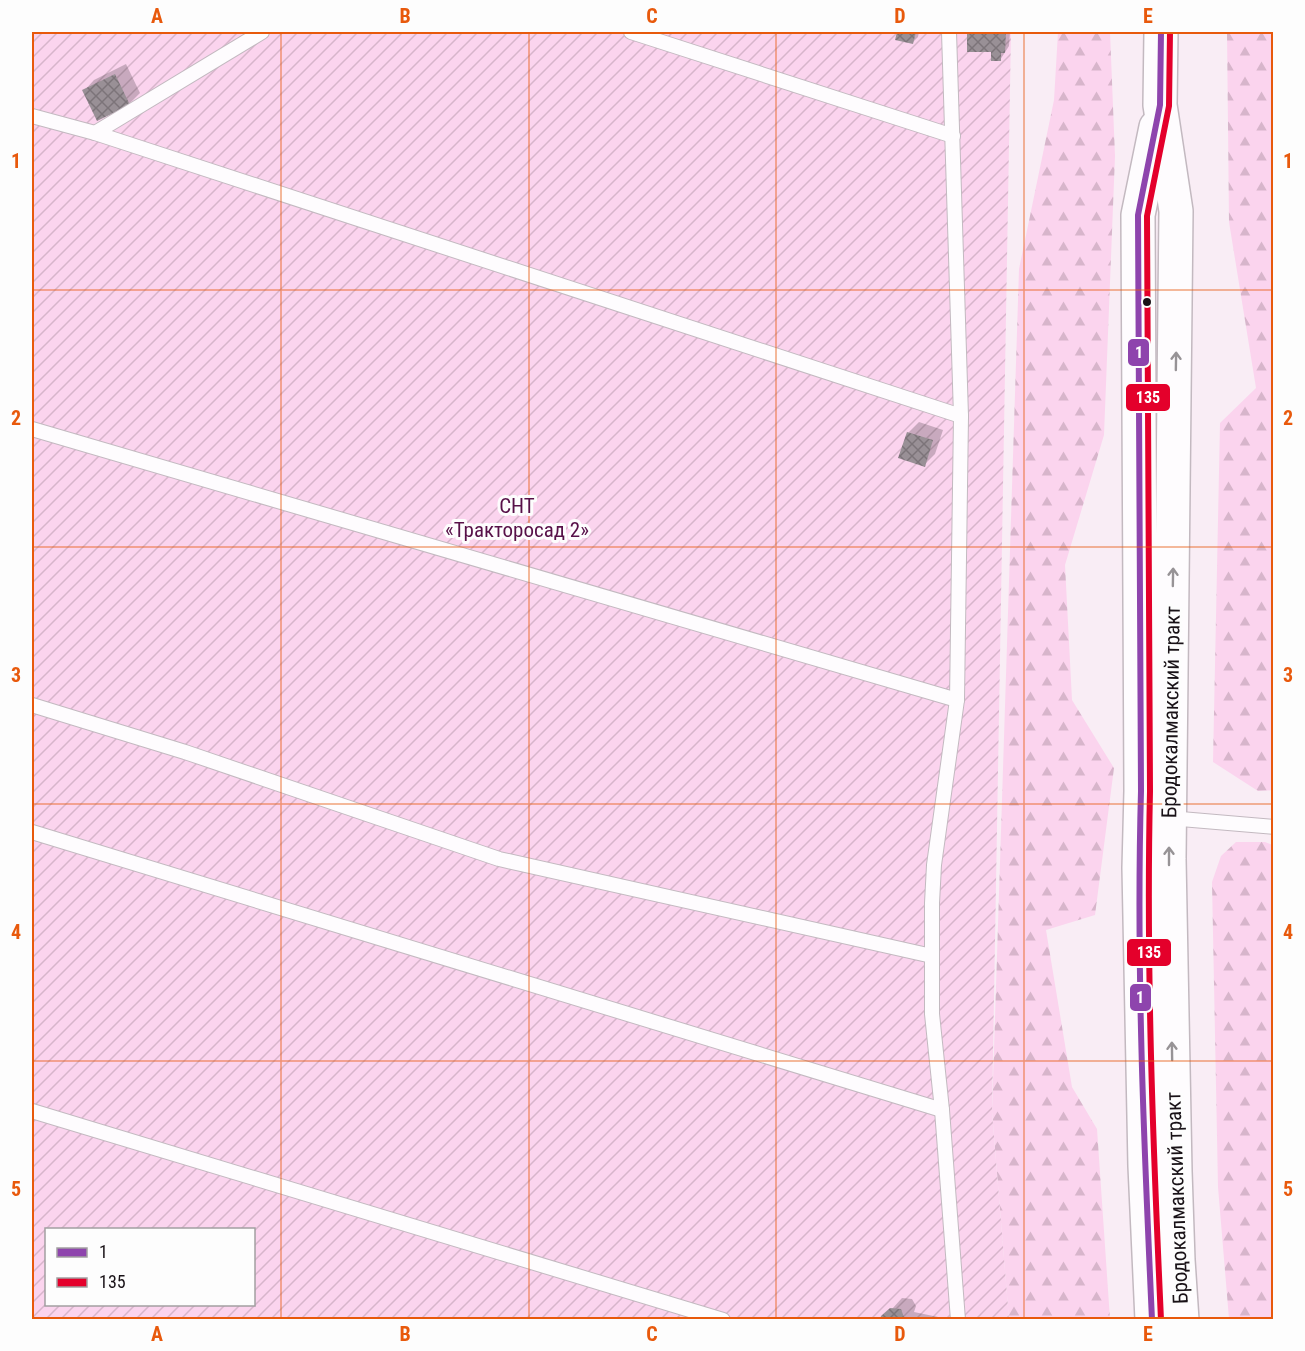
<svg xmlns="http://www.w3.org/2000/svg" width="1305" height="1351" viewBox="0 0 1305 1351" font-family="'Roboto Condensed',sans-serif">
	<style>
		.forest { fill: url(#forest-firs) }
		.garden { fill: url(#garden-furrows); fill-rule: evenodd }
		.shadow { fill: #0003 }
		.building { fill: url(#building-cross-hatch) }
		.lines { fill: none; stroke-linecap: round; stroke-linejoin: round }
		.lane-casing { stroke: #c3b9c0; stroke-width: 16 }
		.primary-casing { stroke: #c3b9c0; stroke-width: 36 }
		.lane { stroke: #fefcfe; stroke-width: 14 }
		.primary { stroke: #fefcfe; stroke-width: 33 }
		.bus-1-casing { stroke: #fdfdfd; stroke-width: 10 }
		.bus-2-casing { stroke: #fdfdfd; stroke-width: 10 }
		.bus-1 { stroke: #8e44ad; stroke-width: 6 }
		.bus-2 { stroke: #e4002b; stroke-width: 6 }
		.oneway { stroke: #979396 }
		.grid { fill: none; stroke: #e8590c; stroke-width: 1.5; stroke-opacity: 0.55 }
		.bus-dot { fill: #191217; stroke: #fdfdfd; stroke-width: 2 }
		.labels { text-anchor: middle; stroke-width: 6; stroke-linejoin: round; paint-order: stroke }
		.park-label { font-size: 21px; fill: #571048; stroke: #fdfdfd }
		.street-label { font-size: 21px; fill: #191217; stroke: #fdfdfd }
		.line-badge { stroke: #fdfdfd; stroke-width: 2 }
		.badge-label { font-size: 16px; text-anchor: middle; font-weight: bold; fill: #fff }
		.neatline { fill: none; stroke: #e8590c; stroke-width: 2 }
		.grid-label { font-size: 20px; text-anchor: middle; font-weight: bold; fill: #e8590c }
	</style>
	<defs>
		<pattern id="forest-firs" width="22" height="20" patternUnits="userSpaceOnUse" patternTransform="scale(1.5)"><rect width="22" height="20" fill="#fbd4ee"/><path d="M5 1l3.5 6h-7zM16 11l3.5 6h-7z" fill="#d7b5cb"/></pattern>
		<pattern id="garden-furrows" width="10" height="10" patternUnits="userSpaceOnUse" patternTransform="scale(1.5)"><rect width="10" height="10" fill="#fbd4ee"/><path d="M-1 1l2-2M0 10L10 0M9 11l2-2" fill="none" stroke="#d7b5cb"/></pattern>
		<pattern id="building-cross-hatch" width="8" height="8" patternUnits="userSpaceOnUse" patternTransform="scale(1.5)"><rect width="8" height="8" fill="#999096"/><path d="M0 0l8 8M0 8l8-8" fill="none" stroke="#7c7479"/></pattern>
	</defs>
	<rect width="100%" height="100%" fill="#f9edf5"/>
	<g class="forest">
		<path d="M1058,32H1110L1115,156L1104,435L1065,565L1072,700L1114,768L1095,915L1046,930L1072,1087L1097,1129L1110,1319L1009,1320L992,1112L1019,269L1054,100Z"/>
		<path d="M1227,32H1274V790L1258,791L1213,762L1220,423L1256,388L1229,222Z"/>
		<path d="M1236,842H1265L1273,845V1319H1229L1218,1187L1212,882L1221,856Z"/>
	</g>
	<path class="garden" d="M32,32H1011L992,1112L1009,1319H32ZM46,1230H254V1304H46Z"/>
	<g class="shadow">
		<path d="M899,32H919L918,37L913,42L897,39Z"/>
		<path d="M969,32H1010L1009,46L1000,60L992,51L968,50Z"/>
		<path d="M126,64L140,93L129,104L97,119L84,91L94,80Z"/>
		<path d="M919,422L943,430L935,454L924,465L908,433Z"/>
		<path d="M902,1298L912,1299L916,1306L914,1312L943,1318V1320H882Z"/>
	</g>
	<g class="building">
		<path d="M897,32H916L913,44L895,40Z"/>
		<path d="M967,32H1006L1005,53H1001V61H991V52H967Z"/>
		<path d="M115,74L130,105L97,121L82,90Z"/>
		<path d="M907,432L933,440L925,467L898,458Z"/>
		<path d="M890,1308L901,1309L905,1320H880L881,1316Z"/>
	</g>
	<g class="lines">
		<defs>
			<g id="lane">
				<path d="M631,32L953,136"/>
				<path d="M949,32L961,416L957,700L934,865L932,903V1014L942,1110L958,1320"/>
				<path d="M32,116L95,133L961,416"/>
				<path d="M95,133L262,32"/>
				<path d="M32,429L957,700"/>
				<path d="M32,705L185,752L499,859L932,956"/>
				<path d="M1169,818L1274,827"/>
				<path d="M32,832L942,1110"/>
				<path d="M32,1111L723,1320"/>
			</g>
			<g id="primary">
				<path d="M1161,32L1160,105L1176,211L1169,859L1175,1171L1178,1260L1182,1320"/>
				<path d="M1152,1320L1145,1166L1139,868L1141,791L1138,215L1156,127"/>
			</g>
		</defs>
		<use href="#lane" class="lane-casing"/>
		<use href="#primary" class="primary-casing"/>
		<use href="#lane" class="lane"/>
		<use href="#primary" class="primary"/>
		<defs>
			<path id="bus-1" d="M1152,1320C1144,1144 1136,967 1141,791L1138,215L1160,105L1161,32"/>
			<path id="bus-2" d="M1161,1320C1153,1144 1146,967 1150,791L1147,216L1169,106L1170,32"/>
		</defs>
		<use href="#bus-1" class="bus-1-casing"/>
		<use href="#bus-2" class="bus-2-casing"/>
		<use href="#bus-1" class="bus-1"/>
		<use href="#bus-2" class="bus-2"/>
	</g>
	<defs><path id="oneway-shaft" d="M-6 0H5M1.5-3L5.5 0L1.5 3" fill="none" stroke-width="1.6" stroke-linecap="round" stroke-linejoin="round" transform="scale(1.5)"/></defs>
	<g class="oneway">
		<use href="#oneway-shaft" transform="translate(1176 361) rotate(-89)"/>
		<use href="#oneway-shaft" transform="translate(1173 577) rotate(-89)"/>
		<use href="#oneway-shaft" transform="translate(1169 856) rotate(-90)"/>
		<use href="#oneway-shaft" transform="translate(1172 1051) rotate(-91)"/>
	</g>
	<path class="grid" d="M281,32V1320M529,32V1320M776,32V1320M1024,32V1320M32,290H1274M32,547H1274M32,804H1274M32,1061H1274"/>
	<circle class="bus-dot" cx="1147" cy="302" r="5"/>
	<g class="labels">
		<g class="park-label">
			<text x="517" y="513">СНТ<tspan x="517" dy="24">«Тракторосад 2»</tspan></text>
		</g>
		<g class="street-label">
			<text transform="translate(1171 712) rotate(-89)" y="7">Бродокалмакский тракт</text>
			<text transform="translate(1177 1198) rotate(-92)" y="7">Бродокалмакский тракт</text>
		</g>
	</g>
	<g class="line-badge">
		<rect x="1127" y="338" width="23" height="29" rx="6" fill="#8e44ad"/>
		<rect x="1125" y="383" width="46" height="29" rx="6" fill="#e4002b"/>
		<rect x="1126" y="938" width="46" height="29" rx="6" fill="#e4002b"/>
		<rect x="1129" y="983" width="23" height="29" rx="6" fill="#8e44ad"/>
	</g>
	<g class="badge-label">
		<text x="1139" y="358">1</text>
		<text x="1148" y="403">135</text>
		<text x="1149" y="958">135</text>
		<text x="1140" y="1003">1</text>
	</g>
	<rect width="1305" height="1351" fill="none" stroke="#fdfdfd" stroke-width="66"/>
	<rect x="45" y="1228" width="210" height="78" fill="#fdfdfd" stroke="#a29fa1" stroke-width="1.5"/>
	<rect x="57" y="1248" width="30" height="9" fill="#8e44ad" stroke="#a29fa1" stroke-width="1.5"/>
	<text x="99" y="1258" font-size="18" fill="#191217">1</text>
	<rect x="57" y="1278" width="30" height="9" fill="#e4002b" stroke="#a29fa1" stroke-width="1.5"/>
	<text x="99" y="1288" font-size="18" fill="#191217">135</text>
	<rect x="33" y="33" width="1239" height="1285" class="neatline"/>
	<g class="grid-label">
		<text x="157" y="23">A</text>
		<text x="405" y="23">B</text>
		<text x="652" y="23">C</text>
		<text x="900" y="23">D</text>
		<text x="1148" y="23">E</text>
		<text x="16" y="168">1</text>
		<text x="1288" y="168">1</text>
		<text x="16" y="425">2</text>
		<text x="1288" y="425">2</text>
		<text x="16" y="682">3</text>
		<text x="1288" y="682">3</text>
		<text x="16" y="939">4</text>
		<text x="1288" y="939">4</text>
		<text x="16" y="1196">5</text>
		<text x="1288" y="1196">5</text>
		<text x="157" y="1341">A</text>
		<text x="405" y="1341">B</text>
		<text x="652" y="1341">C</text>
		<text x="900" y="1341">D</text>
		<text x="1148" y="1341">E</text>
	</g>
</svg>
